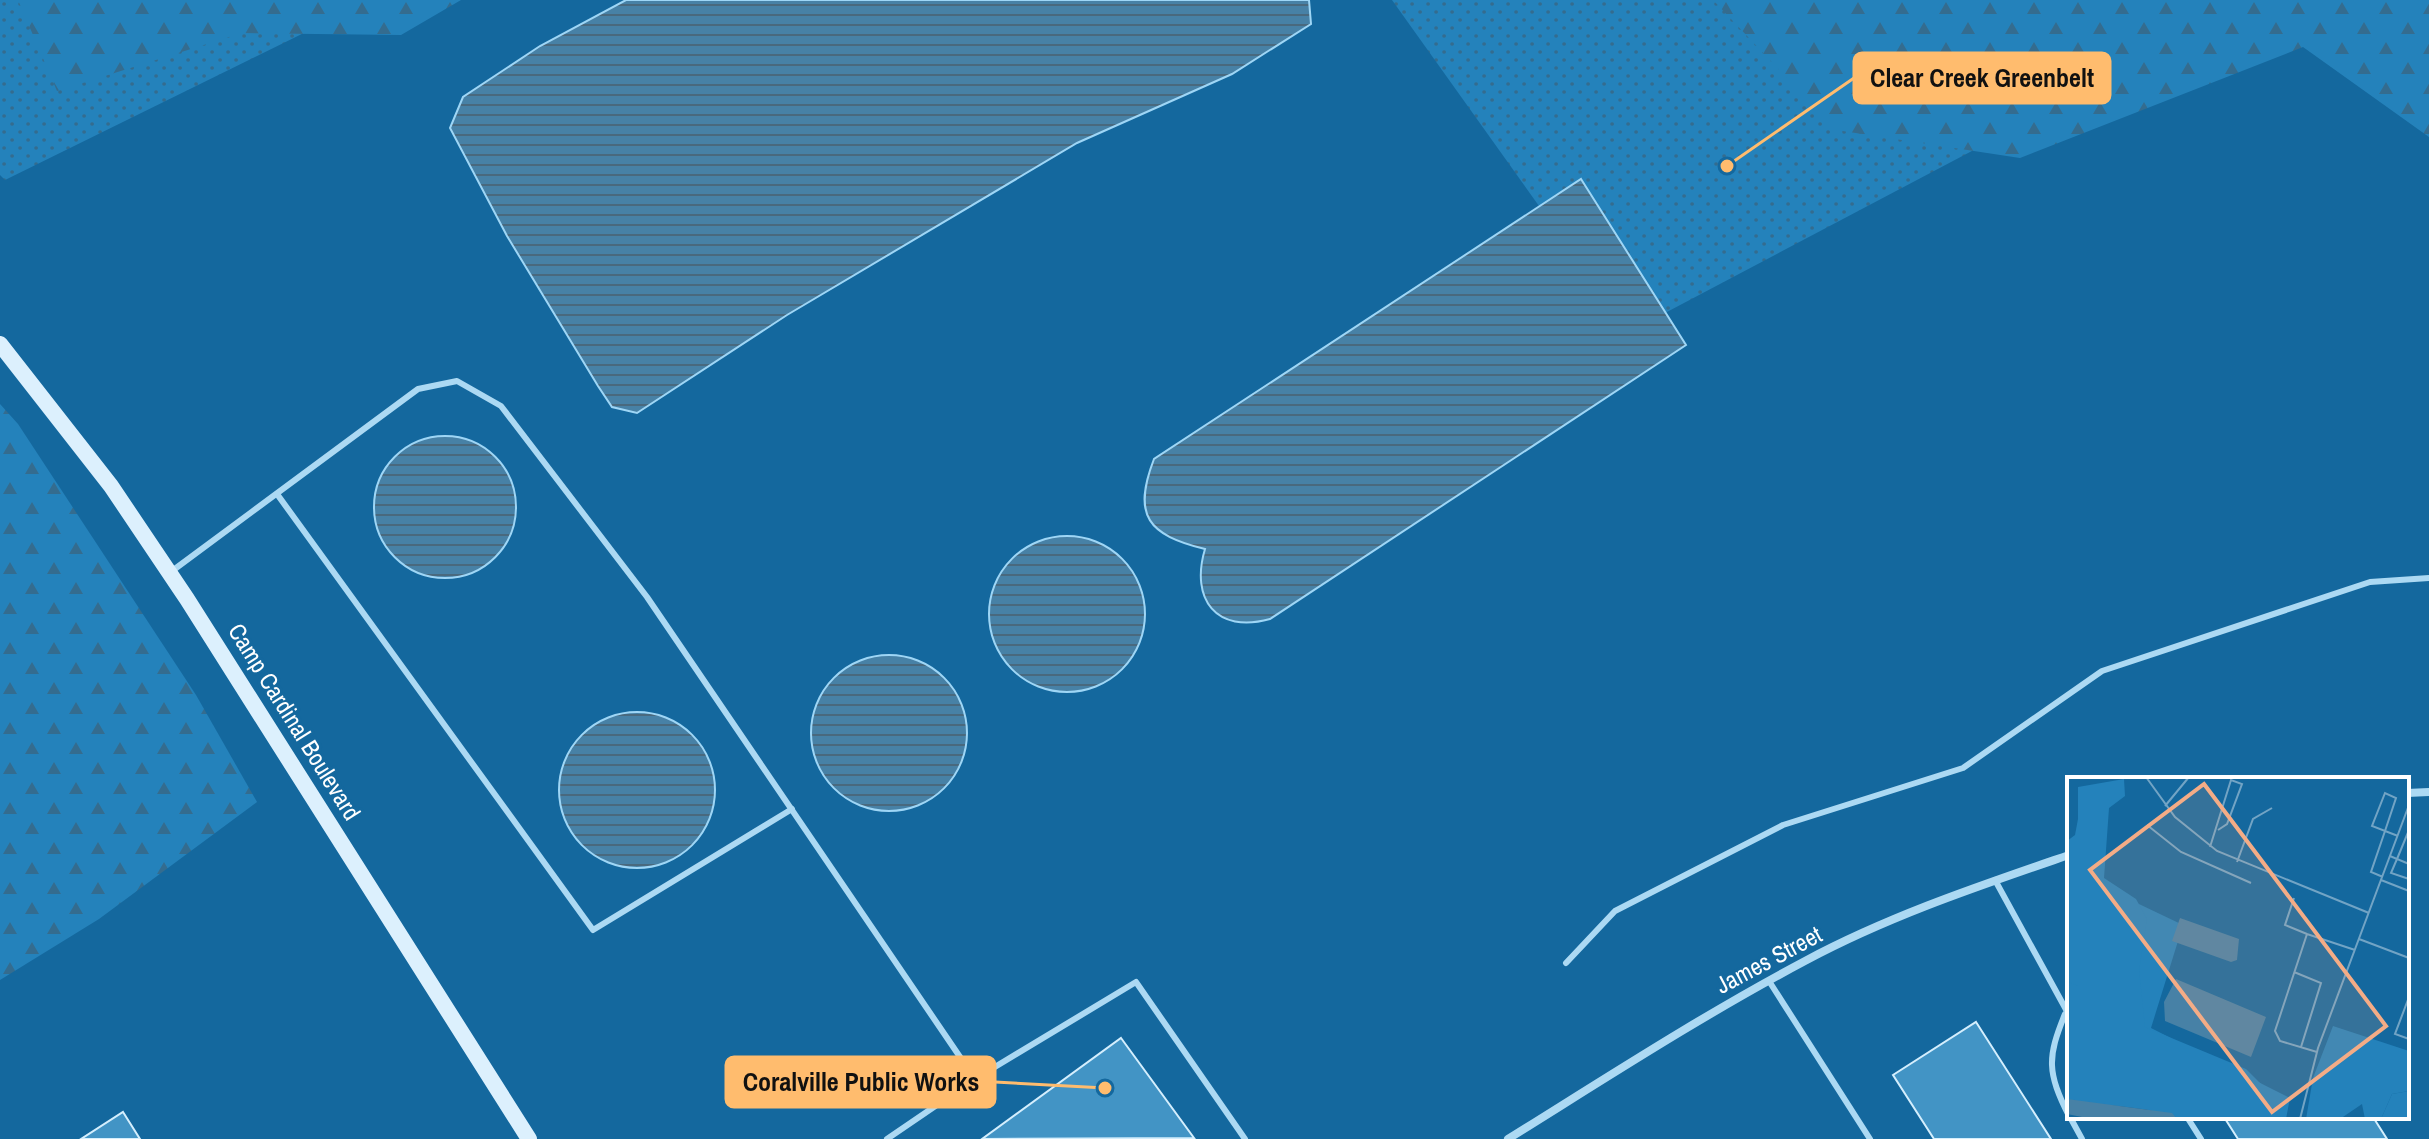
<svg xmlns="http://www.w3.org/2000/svg" width="2429" height="1139" viewBox="0 0 2429 1139" font-family="'Archivo Narrow',sans-serif">
	<style>
		.grass { fill: url(#grass-dots) }
		.forest { fill: url(#forest-firs) }
		.water { fill: url(#water-rules); stroke: #9ed6f6; stroke-width: 2 }
		.building { fill: #4294c5; stroke: #d4eefd; stroke-width: 2 }
		.lines { fill: none; stroke-linecap: round; stroke-linejoin: round }
		.lane { stroke: #acd9f3; stroke-width: 6 }
		.street { stroke: #acd9f3; stroke-width: 8 }
		.secondary { stroke: #dcf0fd; stroke-width: 16 }
		.labels { text-anchor: middle; stroke-width: 6; stroke-linejoin: round; paint-order: stroke }
		.street-label { font-size: 24px; fill: #fff; stroke: #14689e }
		.inset-road { fill: none; stroke: #72a4c5; stroke-width: 2 }
		.view { fill: #f4ac86; fill-opacity: 0.15; stroke: #f4ac86; stroke-width: 4 }
		.inset-edge { fill: none; stroke: #fff; stroke-width: 4 }
		.leader { fill: none; stroke: #ffbc6e; stroke-width: 3 }
		.callout-dot { fill: #ffbc6e; stroke: #14689e; stroke-width: 3 }
		.callout { fill: #ffbc6e; stroke: #ffbc6e; stroke-width: 3 }
		.callout-label { font-size: 26px; text-anchor: middle; font-weight: bold; fill: #111 }
	</style>
	<defs>
		<pattern id="grass-dots" width="8" height="8" patternUnits="userSpaceOnUse" patternTransform="scale(2)"><rect width="8" height="8" fill="#2482bb"/><path d="M2 2h.1M6 6h.1" fill="none" stroke="#346c8f" stroke-width="1.8" stroke-linecap="round"/></pattern>
		<pattern id="forest-firs" width="22" height="20" patternUnits="userSpaceOnUse" patternTransform="scale(2)"><rect width="22" height="20" fill="#2482bb"/><path d="M5 1l3.5 6h-7zM16 11l3.5 6h-7z" fill="#346c8f"/></pattern>
		<pattern id="water-rules" width="6" height="5" patternUnits="userSpaceOnUse" patternTransform="scale(2)"><rect width="6" height="5" fill="#4781a6"/><path d="M0 2.5h6" fill="none" stroke="#49697e"/></pattern>
	</defs>
	<rect width="100%" height="100%" fill="#14689e"/>
	<g class="grass">
		<path d="M0,0H371L5,180L0,175Z"/>
		<path d="M1392,0H2258L1629,332Z"/>
	</g>
	<g class="forest">
		<path d="M18,0H461L401,35L242,33L57,91Z"/>
		<path d="M1713,0H2429V137L2303,47L2020,158L1836,130Z"/>
		<path d="M0,404L18,424L196,695L257,802L99,919L0,980Z"/>
	</g>
	<g class="water">
		<path d="M626,0H1309L1311,24L1232,74L1077,143L787,315L637,413L612,407L598,386L507,236L450,128L463,97L540,46Z"/>
		<path d="M1581,179L1686,345L1270,619C1216,634 1190,599 1205,549C1148,535 1132,516 1154,459Z"/>
		<circle cx="445" cy="507" r="71"/>
		<circle cx="1067" cy="614" r="78"/>
		<circle cx="889" cy="733" r="78"/>
		<circle cx="637" cy="790" r="78"/>
	</g>
	<g class="building">
		<path d="M1976,1022L2051,1139H1934L1893,1075Z"/>
		<path d="M1121,1038L1194,1138L982,1139Z"/>
		<path d="M123,1112L140,1139H81Z"/>
		<path d="M2224,1117H2373L2387,1139H2238Z"/>
	</g>
	<g class="lines">
		<g class="lane">
			<path d="M277,494L593,930L792,809"/>
			<path d="M172,571L418,389L457,381L501,406L647,597L975,1079L887,1139"/>
			<path d="M1995,880L2069,1015"/>
			<path d="M1566,963L1615,911L1783,825L1963,768L2102,671L2370,582L2429,578"/>
			<path d="M1769,981L1870,1139"/>
			<path d="M2065,1014C2047,1058 2047,1072 2069,1116"/>
			<path d="M975,1079L1136,982L1245,1139"/>
			<path d="M2070,1117L2082,1139"/>
			<path d="M2187,1117L2201,1139"/>
		</g>
		<g class="street">
			<path d="M2407,793L2429,792"/>
			<path d="M1508,1139C1606,1078 1703,1015 1805,961C1889,916 1979,886 2069,855"/>
		</g>
		<path class="secondary" d="M0,344L111,486L187,599L529,1139"/>
	</g>
	<g class="labels">
		<g class="street-label">
			<text transform="translate(294 722) rotate(58)" y="8">Camp Cardinal Boulevard</text>
			<text transform="translate(1769 960) rotate(-28)" y="8">James Street</text>
		</g>
	</g>
	<g transform="translate(2067 777)">
		<rect width="342" height="342" fill="#14689e"/>
		<path d="M11,42V88L30,107L116,148L84,251L223,321L219,342H110L73,330L0,326V64L8,58Z" fill="#2482bb"/>
		<path d="M57,2L58,19L42,31L37,101L69,122L80,142L72,193L78,250L179,292L210,323L199,342H110L105,336L0,322V204L11,209V10ZM266,249L342,274V314L325,317L314,342H298L295,327L273,342H239L246,301Z" fill="#2482bb"/>
		<path d="M342,314V342H314L325,317Z" fill="#2482bb"/>
		<path d="M113,141L172,162L170,183L164,185L105,164ZM109,202L199,240L184,280L98,244L97,225ZM0,322L105,336L110,342L20,341L0,337Z" fill="#4781a6"/>
		<path class="inset-road" d="M79,0L108,40L150,74L302,136M98,29L122,0M80,48L114,75L184,106M342,53L330,82L342,87M143,70L164,3L175,7L160,47L151,53M323,79L330,82L324,96L342,102M170,85L186,42L205,31M316,100L304,95L318,54L329,21L318,16L305,49L331,59M314,103L342,114M227,121L218,148L240,157M292,162L342,181M227,195L254,206L234,270M342,220L328,257L342,262M250,275L213,264L208,254L240,157L288,173M233,342L251,271L342,28"/>
		<path class="view" d="M137,7L319,249L205,335L23,93Z"/>
		<rect width="342" height="342" class="inset-edge"/>
	</g>
	<path class="leader" d="M1727 166L1854 78M1105 1088L995 1082"/>
	<g class="callout-dot">
		<circle cx="1727" cy="166" r="8"/>
		<circle cx="1105" cy="1088" r="8"/>
	</g>
	<g class="callout">
		<rect x="1854" y="53" width="256" height="50" rx="8"/>
		<rect x="726" y="1057" width="269" height="50" rx="8"/>
	</g>
	<g class="callout-label">
		<text x="1982" y="87">Clear Creek Greenbelt</text>
		<text x="861" y="1091">Coralville Public Works</text>
	</g>
</svg>
